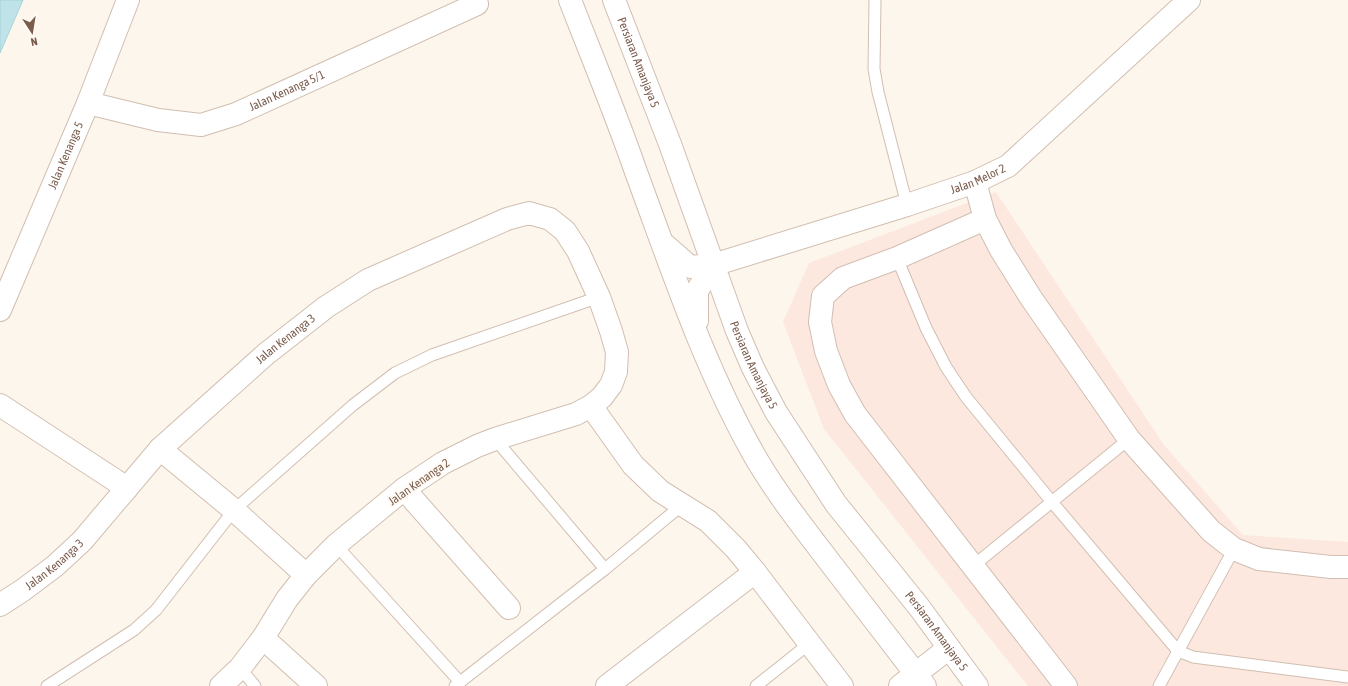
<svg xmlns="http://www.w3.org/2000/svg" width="1348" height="686" viewBox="0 0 1348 686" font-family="'Asap Condensed',sans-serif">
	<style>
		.commercial { fill: #fde8e0 }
		.water { fill: #bfe3e8; stroke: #a5d3da }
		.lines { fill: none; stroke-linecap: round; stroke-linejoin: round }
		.service-casing { stroke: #d1beb0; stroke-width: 13 }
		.minor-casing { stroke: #d1beb0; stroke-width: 24 }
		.tertiary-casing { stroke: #d1beb0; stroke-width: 24 }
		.service { stroke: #fff; stroke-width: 11 }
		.minor { stroke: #fff; stroke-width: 22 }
		.tertiary { stroke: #fff; stroke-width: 22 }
		.labels { text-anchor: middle; stroke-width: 4; stroke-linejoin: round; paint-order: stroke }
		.street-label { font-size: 12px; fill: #7a5c4d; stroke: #fffaf3 }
	</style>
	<rect width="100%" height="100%" fill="#fdf6ec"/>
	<path class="commercial" d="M996,192L1164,445L1243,535L1348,542V686H1028L824,429L783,322L809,263Z"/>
	<path class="water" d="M0,0H23L0,53Z"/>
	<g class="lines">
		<defs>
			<g id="service">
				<path d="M875,0L874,69L878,92L907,205"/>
				<path d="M897,258L926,328L946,367L966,397L1052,502L1178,651L1193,657L1348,677"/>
				<path d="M495,439L605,569"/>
				<path d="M336,545L460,682"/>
				<path d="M973,566L1129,439"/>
				<path d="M240,668L255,686"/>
				<path d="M47,686L134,630L156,610L234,510L353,405L395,373L432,355L599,297"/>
				<path d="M455,686L605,569L682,505"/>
				<path d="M756,686L810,643"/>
				<path d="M1159,686L1234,549"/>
			</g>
			<g id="minor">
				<path id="s1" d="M88,103L158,120L201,125L236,114L477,4"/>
				<path d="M975,182L985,219L1001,250L1031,298L1129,439L1211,531L1234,549L1259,559L1331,567H1348"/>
				<path d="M985,219L897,258L843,278L823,296L820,322L826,351L839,385L855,414L1066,686"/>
				<path id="s2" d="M0,310L88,103L128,0"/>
				<path d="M0,405L127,488"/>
				<path d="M591,406L633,465L660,491L708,521L736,549L755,572L842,686"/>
				<path d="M160,449L234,510L306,575"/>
				<path d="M404,489L509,608"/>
				<path id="s3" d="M0,605L23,590L55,566L82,541L160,449L266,354L326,307L368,280L507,219L529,213L550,219L565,231L578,251L599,297L611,331L617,352L616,372L611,385L602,397L591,406L576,414L495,439L477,446L443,463L404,489L336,545L306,575L287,599L263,638L240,668L221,686"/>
				<path d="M263,638L316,686"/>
				<path d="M607,686L755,572"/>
				<path d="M900,686L949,648"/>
			</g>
			<g id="tertiary">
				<path d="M570,0C592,57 616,114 636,172C672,269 705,370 757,460C779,497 806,531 832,565C863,605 894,646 925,686"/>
				<path id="s4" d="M614,0L670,144L737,331L753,368L776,412L836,504L919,607L977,686"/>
				<path id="s5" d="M665,245L690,267L713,265L907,205L975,182L1008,166L1189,0"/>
				<path d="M697,321V291L713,265"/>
			</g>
		</defs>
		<use href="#service" class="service-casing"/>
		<use href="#minor" class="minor-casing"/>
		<use href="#tertiary" class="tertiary-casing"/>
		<use href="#service" class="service"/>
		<use href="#minor" class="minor"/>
		<use href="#tertiary" class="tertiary"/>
	</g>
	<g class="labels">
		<g class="street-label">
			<text dy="4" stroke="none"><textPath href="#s4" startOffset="67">Persiaran Amanjaya 5</textPath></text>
			<text dy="4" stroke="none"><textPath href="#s1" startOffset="208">Jalan Kenanga 5/1</textPath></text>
			<text dy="4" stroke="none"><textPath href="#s2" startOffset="168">Jalan Kenanga 5</textPath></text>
			<text dy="4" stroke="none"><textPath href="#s5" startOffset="335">Jalan Melor 2</textPath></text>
			<text dy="4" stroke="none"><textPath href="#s3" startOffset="392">Jalan Kenanga 3</textPath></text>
			<text dy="4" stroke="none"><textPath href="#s4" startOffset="391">Persiaran Amanjaya 5</textPath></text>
			<text transform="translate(419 482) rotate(-35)" y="4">Jalan Kenanga 2</text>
			<text dy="4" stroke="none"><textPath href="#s3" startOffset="68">Jalan Kenanga 3</textPath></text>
			<text dy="4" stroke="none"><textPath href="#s4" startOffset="715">Persiaran Amanjaya 5</textPath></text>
		</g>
	</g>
	<g transform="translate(32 32) rotate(168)" stroke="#fffaf3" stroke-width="3" paint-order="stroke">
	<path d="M0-3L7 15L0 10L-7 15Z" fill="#7a5c4d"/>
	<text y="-6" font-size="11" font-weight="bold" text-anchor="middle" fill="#7a5c4d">N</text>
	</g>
</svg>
